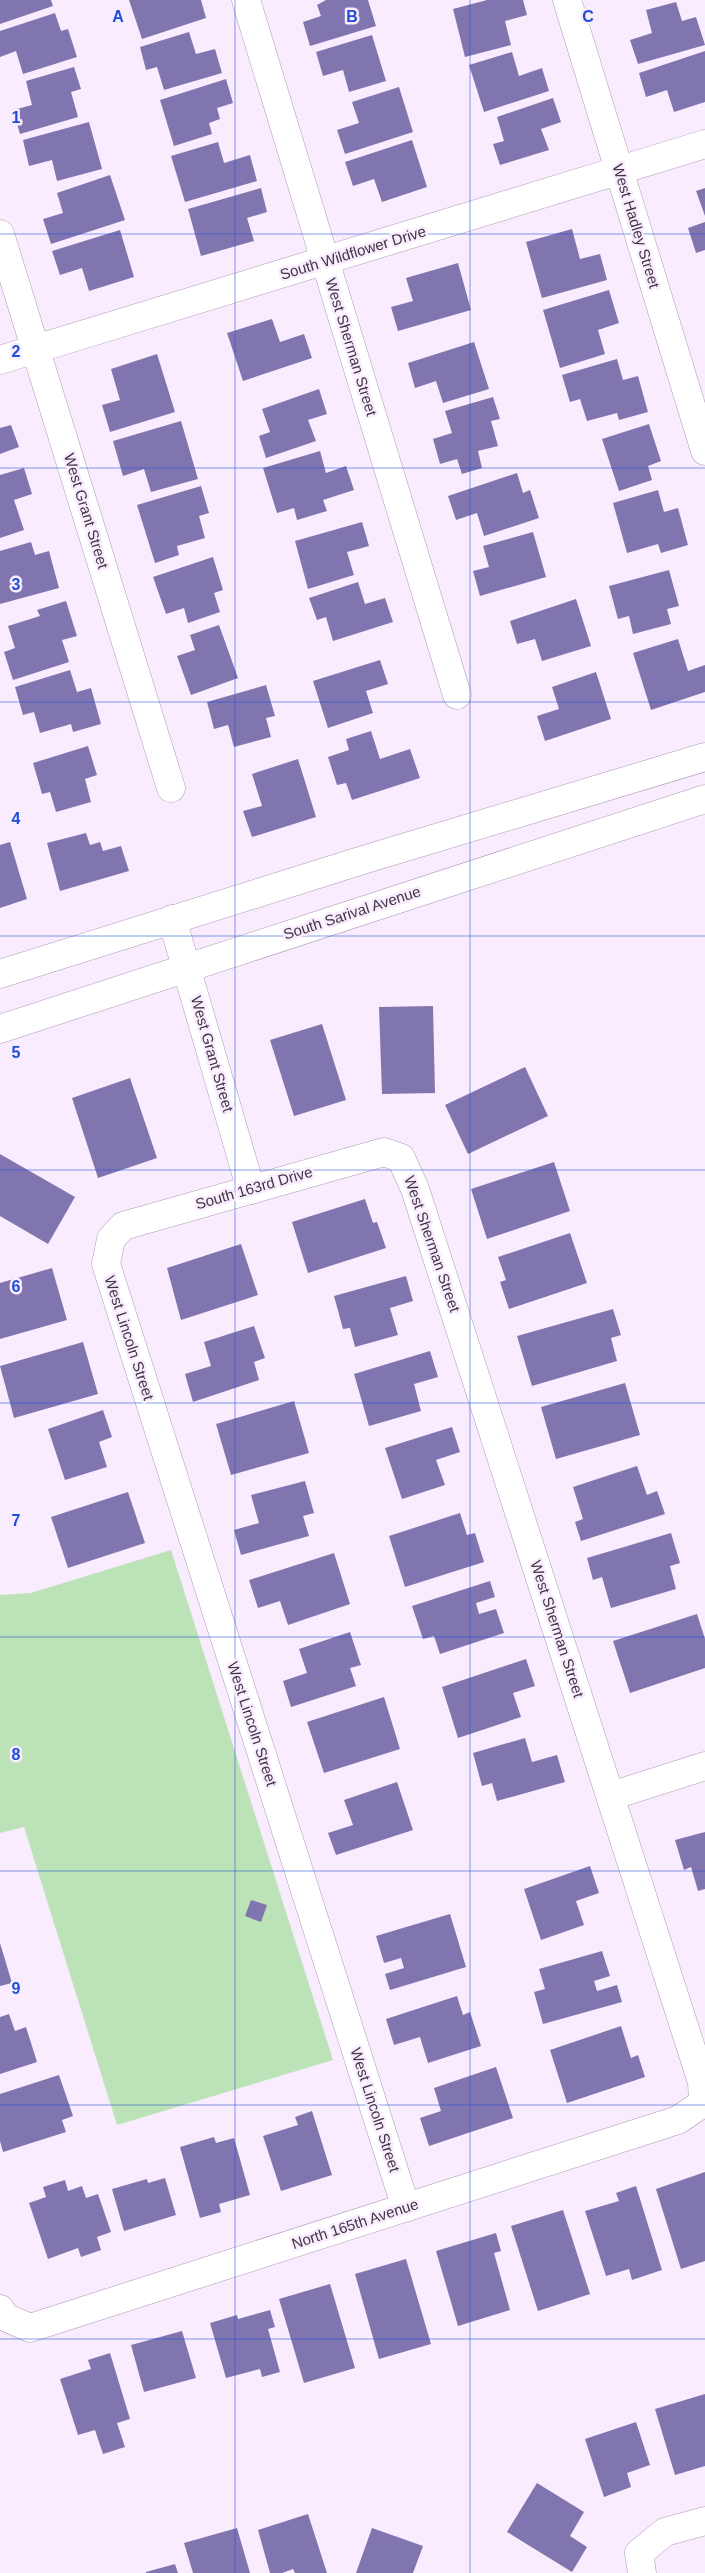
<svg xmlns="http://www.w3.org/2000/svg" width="705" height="2573" viewBox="0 0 705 2573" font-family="Helvetica,sans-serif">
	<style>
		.park { fill: #bce2b7 }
		.building { fill: #8175af }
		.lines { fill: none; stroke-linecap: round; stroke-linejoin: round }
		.minor-casing { stroke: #ad98b4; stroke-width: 29 }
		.major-casing { stroke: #ad98b4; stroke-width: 29 }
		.minor { stroke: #fff; stroke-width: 28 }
		.major { stroke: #fff; stroke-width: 28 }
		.grid { fill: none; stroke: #1d4ed8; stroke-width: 1; stroke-opacity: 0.55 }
		.labels { text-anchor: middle; stroke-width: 5; stroke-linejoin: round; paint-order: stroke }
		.street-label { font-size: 15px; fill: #3f3642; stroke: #faecff }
		.grid-label { font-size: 16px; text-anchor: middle; font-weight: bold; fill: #1d4ed8; stroke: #faecff; stroke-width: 5; stroke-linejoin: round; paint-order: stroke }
	</style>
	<rect width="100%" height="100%" fill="#faecff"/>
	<path class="park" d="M171,1550L333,2060L117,2125L24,1827L0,1833V1595L31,1593Z"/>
	<g class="building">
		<path d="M0,0H51L53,6L0,24Z"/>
		<path d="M129,0H201L206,18L142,39Z"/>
		<path d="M326,0H368L376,26L310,46L303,22L321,16L317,5Z"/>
		<path d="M487,0H523L527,15L505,21L511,45L465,57L453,9Z"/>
		<path d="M676,2L682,21L696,17L705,45L638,64L630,40L652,33L646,10Z"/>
		<path d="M55,13L61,31L68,29L77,57L23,74L16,51L0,57V31Z"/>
		<path d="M189,32L196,54L215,49L222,73L164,90L157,67L146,70L140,47Z"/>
		<path d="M372,35L386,81L349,92L343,70L323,76L316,52Z"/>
		<path d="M705,51V102L674,112L667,90L646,97L639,73Z"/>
		<path d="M512,52L519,76L542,68L549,91L484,112L469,65Z"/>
		<path d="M74,67L81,89L71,92L78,117L20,134L13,110L32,105L26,81Z"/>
		<path d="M226,79L233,103L217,108L220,119L209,123L212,134L174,146L160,100Z"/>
		<path d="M399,87L413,132L345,154L337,130L359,123L352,102Z"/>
		<path d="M553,98L561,122L541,129L549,150L500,165L493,144L504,141L497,117Z"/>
		<path d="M89,122L102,169L57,181L52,160L29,166L23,140Z"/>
		<path d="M412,140L427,187L382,202L374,179L353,186L345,162Z"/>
		<path d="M218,142L224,163L250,155L257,181L185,202L171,156Z"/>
		<path d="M110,175L125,220L51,244L43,219L63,213L57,193Z"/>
		<path d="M261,188L267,212L247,218L254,241L201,256L188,209Z"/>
		<path d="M705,188V216L696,191Z"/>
		<path d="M705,222V250L696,253L688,228Z"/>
		<path d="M572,229L580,259L600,254L607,280L542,298L526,242Z"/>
		<path d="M120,230L134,277L89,291L82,268L60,275L52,251Z"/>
		<path d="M458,263L471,310L398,331L391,307L413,301L406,278Z"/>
		<path d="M609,290L619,323L598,330L605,354L560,368L543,310Z"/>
		<path d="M272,319L280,342L304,334L312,358L243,381L227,333Z"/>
		<path d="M474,342L489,389L443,403L436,381L415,388L408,363Z"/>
		<path d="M157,354L175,412L110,432L102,405L120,400L111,369Z"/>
		<path d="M617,359L623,380L638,376L648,412L619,420L617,413L587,421L580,399L570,402L562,375Z"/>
		<path d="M319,389L327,414L308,420L316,441L266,458L259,436L270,432L262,409Z"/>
		<path d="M493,397L500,419L491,421L498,446L478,451L482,468L462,474L457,459L440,464L433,439L452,433L445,411Z"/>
		<path d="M181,421L198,479L151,492L144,469L123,476L113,441Z"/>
		<path d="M649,424L661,461L648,466L652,480L619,491L602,439Z"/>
		<path d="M11,425L19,447L0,454V428Z"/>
		<path d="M320,451L326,473L346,466L354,490L323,500L327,511L297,520L294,508L277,513L263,468Z"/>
		<path d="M24,468L32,494L14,500L24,530L0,538V475Z"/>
		<path d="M517,473L523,493L530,490L539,518L484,536L477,513L456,520L448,496Z"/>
		<path d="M201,486L209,513L199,516L205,538L177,546L179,555L155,563L137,505Z"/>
		<path d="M658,490L664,512L678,508L688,545L661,553L658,544L627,553L613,503Z"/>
		<path d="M362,522L369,546L347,552L354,575L308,589L295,541Z"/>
		<path d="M533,532L546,577L480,596L473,571L489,567L483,546Z"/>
		<path d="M31,542L35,555L49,551L59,588L0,604V551Z"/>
		<path d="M213,557L223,590L214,593L220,612L188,623L184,608L166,614L153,577Z"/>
		<path d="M669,570L679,606L667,609L671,624L633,634L629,616L618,619L609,586Z"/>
		<path d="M358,582L365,604L385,598L393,622L333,641L326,617L317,620L309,598Z"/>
		<path d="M576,599L591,646L542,661L535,639L517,644L510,621Z"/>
		<path d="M66,601L77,636L62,640L69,662L13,680L4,652L15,648L8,626L40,616L37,610Z"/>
		<path d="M219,625L238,678L191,695L177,656L195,650L190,635Z"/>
		<path d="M678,639L688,671L705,665V692L651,710L633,653Z"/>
		<path d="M380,660L388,684L366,691L373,713L328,728L313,681Z"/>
		<path d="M70,670L77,692L91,688L101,724L73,732L71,724L40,733L34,712L23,715L15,687Z"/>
		<path d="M596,672L611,719L545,741L537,716L559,709L552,687Z"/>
		<path d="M266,685L275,716L266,718L271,737L234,747L228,725L214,729L207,702Z"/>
		<path d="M371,731L380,759L410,749L420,778L352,800L346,783L337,785L328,757L349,750L346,739Z"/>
		<path d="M88,746L97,775L85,779L91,802L56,812L50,792L42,794L33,763Z"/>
		<path d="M298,759L316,817L252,837L243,811L262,806L252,774Z"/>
		<path d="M86,833L90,845L100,842L103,851L121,846L129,871L60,891L47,843Z"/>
		<path d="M10,842L27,899L0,908V845Z"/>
		<path d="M433,1006L435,1093L382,1094L379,1007Z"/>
		<path d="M322,1024L346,1100L294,1116L270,1040Z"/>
		<path d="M525,1067L548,1116L468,1154L445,1105Z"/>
		<path d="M130,1078L157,1158L98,1178L72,1098Z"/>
		<path d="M0,1154L75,1197L48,1244L0,1216Z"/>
		<path d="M554,1162L570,1211L487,1239L471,1189Z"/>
		<path d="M365,1199L373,1223L377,1222L386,1248L308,1273L292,1222Z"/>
		<path d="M570,1233L587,1283L509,1309L500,1282L506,1280L498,1257Z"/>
		<path d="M241,1244L258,1295L181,1320L167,1268Z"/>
		<path d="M52,1268L67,1320L0,1339V1283Z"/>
		<path d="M406,1276L413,1301L390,1308L398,1335L355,1347L350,1328L343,1329L334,1296Z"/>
		<path d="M613,1309L621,1335L611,1338L617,1361L532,1386L517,1336Z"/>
		<path d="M254,1326L265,1358L254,1362L259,1380L193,1402L185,1374L211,1366L204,1342Z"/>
		<path d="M83,1342L98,1394L14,1418L0,1366Z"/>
		<path d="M430,1351L438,1377L414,1384L421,1411L369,1426L354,1374Z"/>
		<path d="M625,1383L640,1435L556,1459L541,1407Z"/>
		<path d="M294,1401L309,1453L231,1475L216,1424Z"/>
		<path d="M103,1410L112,1437L99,1442L107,1467L65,1480L48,1429Z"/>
		<path d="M452,1427L460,1452L436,1460L445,1485L402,1499L385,1448Z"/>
		<path d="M637,1466L647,1495L657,1491L665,1514L581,1541L575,1522L583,1519L573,1487Z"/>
		<path d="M305,1481L314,1513L303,1516L309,1536L241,1555L234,1530L259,1523L251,1495Z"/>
		<path d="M128,1492L145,1543L68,1568L51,1517Z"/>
		<path d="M460,1513L467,1535L475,1533L484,1562L405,1587L389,1536Z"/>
		<path d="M671,1533L680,1563L670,1566L676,1589L611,1608L602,1577L593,1580L587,1558Z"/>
		<path d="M334,1553L350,1604L288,1625L280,1601L258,1608L249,1580Z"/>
		<path d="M490,1581L495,1597L476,1603L479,1614L496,1609L504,1633L440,1654L434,1636L423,1639L412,1606Z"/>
		<path d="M697,1614L705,1639V1668L630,1693L613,1641Z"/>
		<path d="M350,1632L361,1665L350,1668L356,1686L291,1707L283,1681L307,1673L299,1649Z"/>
		<path d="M526,1659L535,1686L513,1693L521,1717L458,1738L442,1687Z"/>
		<path d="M384,1697L400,1749L324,1773L307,1722Z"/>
		<path d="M525,1738L532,1762L557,1755L565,1782L497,1801L492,1783L482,1786L473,1753Z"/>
		<path d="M397,1782L413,1830L336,1855L328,1833L353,1825L344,1800Z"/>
		<path d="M705,1832V1889L698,1891L691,1867L684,1870L675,1840Z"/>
		<path d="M590,1866L599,1893L576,1901L584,1925L541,1940L524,1889Z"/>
		<path d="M251,1900L267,1905L261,1922L245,1916Z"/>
		<path d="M450,1914L466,1967L390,1990L385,1974L404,1968L401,1958L384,1963L376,1936Z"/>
		<path d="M0,1943L12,1983L0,1986Z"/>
		<path d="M602,1951L610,1976L594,1981L597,1991L617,1985L622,2002L543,2024L534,1992L545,1989L539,1969Z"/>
		<path d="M457,1996L463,2015L470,2012L481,2046L428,2063L420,2037L394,2045L386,2019Z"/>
		<path d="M9,2014L15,2031L26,2027L37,2062L0,2074V2017Z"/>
		<path d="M621,2026L631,2058L638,2055L645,2077L567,2103L550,2050Z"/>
		<path d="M496,2067L513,2118L429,2146L420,2118L441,2111L434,2088Z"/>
		<path d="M59,2075L73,2116L62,2120L66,2132L3,2152L0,2141V2094Z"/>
		<path d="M312,2111L332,2175L281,2191L263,2136L298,2125L295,2117Z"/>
		<path d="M214,2137L216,2143L234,2138L250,2195L219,2204L221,2212L200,2218L180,2147Z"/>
		<path d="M705,2172V2261L681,2269L656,2189Z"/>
		<path d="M165,2178L176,2215L124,2231L112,2189L147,2179L148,2183Z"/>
		<path d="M65,2180L68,2191L82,2186L86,2198L98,2194L111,2232L97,2237L101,2250L81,2257L78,2248L48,2259L29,2203L46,2197L43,2187Z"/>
		<path d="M636,2186L662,2270L632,2280L629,2269L606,2276L585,2211L619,2201L616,2193Z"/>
		<path d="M563,2210L590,2294L538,2311L511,2226Z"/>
		<path d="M496,2233L501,2251L494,2253L510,2310L458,2326L436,2251Z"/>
		<path d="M406,2259L431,2344L379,2359L355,2274Z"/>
		<path d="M330,2284L355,2368L304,2383L279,2299Z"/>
		<path d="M270,2310L275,2327L268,2329L280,2372L262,2377L260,2369L226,2378L210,2323L237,2315L238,2319Z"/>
		<path d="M182,2331L196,2378L144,2392L131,2345Z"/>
		<path d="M110,2353L130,2419L117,2423L125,2447L103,2454L95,2430L78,2435L60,2379L91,2369L88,2360Z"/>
		<path d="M705,2394V2466L675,2475L655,2409Z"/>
		<path d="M636,2422L650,2465L627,2473L631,2487L604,2497L585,2439Z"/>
		<path d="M537,2483L584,2512L570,2536L587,2547L572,2572L507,2532Z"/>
		<path d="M308,2514L327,2573H295L293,2569L282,2573H270L258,2530Z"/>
		<path d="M237,2528L250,2573H193L184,2543Z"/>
		<path d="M372,2528L423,2546L413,2573H356Z"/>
		<path d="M175,2564L178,2573H146V2572Z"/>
	</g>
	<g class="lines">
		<defs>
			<g id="minor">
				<path d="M246,0L457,695"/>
				<path d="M567,0L705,451"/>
				<path d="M0,234L171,788"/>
				<path d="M0,360L705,144"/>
				<path d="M172,919L251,1190"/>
				<path d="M611,1796L705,1766"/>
				<path d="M0,2309L5,2317L30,2328L678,2120L703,2103L702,2082L415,1189L401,1158L384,1152L123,1226L111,1239L106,1264L406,2208"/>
				<path d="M642,2573L639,2553L665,2532L705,2521"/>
			</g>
			<g id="major">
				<path d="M0,974L363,860L705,757"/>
				<path d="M0,1029L705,799"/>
			</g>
		</defs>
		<use href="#minor" class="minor-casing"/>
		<use href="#major" class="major-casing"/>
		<use href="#minor" class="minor"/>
		<use href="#major" class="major"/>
	</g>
	<path class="grid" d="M235,0V2573M470,0V2573M0,234H705M0,468H705M0,702H705M0,936H705M0,1170H705M0,1403H705M0,1637H705M0,1871H705M0,2105H705M0,2339H705"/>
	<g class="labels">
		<g class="street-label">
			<text transform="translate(636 226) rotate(73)" y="5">West Hadley Street</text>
			<text transform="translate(353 253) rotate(-17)" y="5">South Wildflower Drive</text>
			<text transform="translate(351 347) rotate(73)" y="5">West Sherman Street</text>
			<text transform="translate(86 511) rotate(73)" y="5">West Grant Street</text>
			<text transform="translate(352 913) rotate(-18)" y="5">South Sarival Avenue</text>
			<text transform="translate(212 1054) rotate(74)" y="5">West Grant Street</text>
			<text transform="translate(254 1188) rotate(-16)" y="5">South 163rd Drive</text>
			<text transform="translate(432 1244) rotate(71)" y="5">West Sherman Street</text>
			<text transform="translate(129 1338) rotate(72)" y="5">West Lincoln Street</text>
			<text transform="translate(557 1629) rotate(72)" y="5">West Sherman Street</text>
			<text transform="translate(252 1724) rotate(72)" y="5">West Lincoln Street</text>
			<text transform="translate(375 2110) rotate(72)" y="5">West Lincoln Street</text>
			<text transform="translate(355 2224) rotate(-18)" y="5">North 165th Avenue</text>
		</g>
	</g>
	<g class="grid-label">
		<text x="118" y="22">A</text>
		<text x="352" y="22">B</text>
		<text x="588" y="22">C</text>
		<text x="16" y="123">1</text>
		<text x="16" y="357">2</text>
		<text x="16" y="590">3</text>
		<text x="16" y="824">4</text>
		<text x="16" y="1058">5</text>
		<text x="16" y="1292">6</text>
		<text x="16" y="1526">7</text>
		<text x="16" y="1760">8</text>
		<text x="16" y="1994">9</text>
	</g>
</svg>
